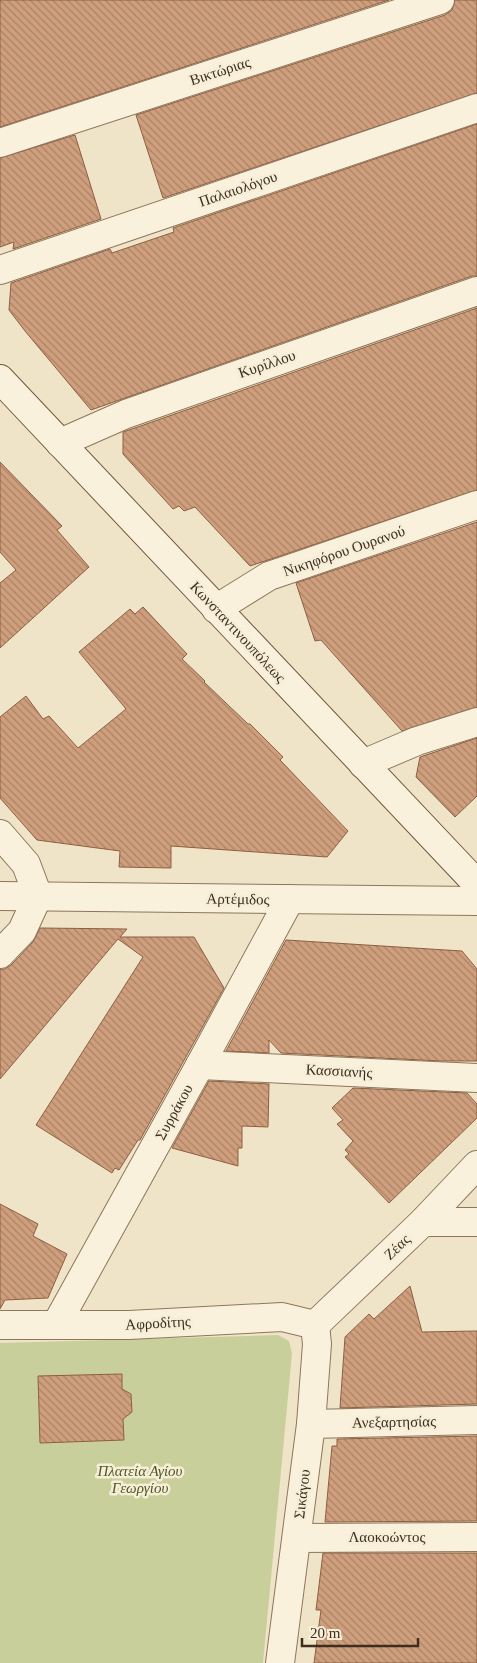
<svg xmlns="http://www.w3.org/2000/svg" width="477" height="1663" viewBox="0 0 477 1663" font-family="Georgia,serif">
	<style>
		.park { fill: #c9cf9b }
		.building { fill: url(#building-back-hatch); stroke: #8d5f41 }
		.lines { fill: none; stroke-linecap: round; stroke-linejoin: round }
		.street-casing { stroke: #8d765c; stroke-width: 30 }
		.secondary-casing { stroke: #6f573f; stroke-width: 30 }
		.street { stroke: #faf1dc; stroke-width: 28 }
		.secondary { stroke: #faf1dc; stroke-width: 28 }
		.labels { text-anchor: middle; stroke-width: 5; stroke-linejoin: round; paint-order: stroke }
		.street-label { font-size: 15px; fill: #3d2e20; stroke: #f7eed8 }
		.park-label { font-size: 15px; font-style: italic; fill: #4d5a26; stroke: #f7eed8 }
	</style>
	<defs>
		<pattern id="building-back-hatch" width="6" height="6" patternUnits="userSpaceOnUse" patternTransform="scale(1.25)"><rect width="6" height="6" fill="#cf9f7d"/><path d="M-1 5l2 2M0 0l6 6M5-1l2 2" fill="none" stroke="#a98266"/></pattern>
	</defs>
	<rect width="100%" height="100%" fill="#f0e4c8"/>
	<path class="park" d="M278,1335L289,1341L292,1354L263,1663H0V1343Z"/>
	<g class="building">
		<path d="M0,0H389L0,127Z"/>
		<path d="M455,0H477V93L163,198L136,115L445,15L452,10Z"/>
		<path d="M477,124V276H472L91,410L25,331L9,310L11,283L110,249L112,253L174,232L173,228Z"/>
		<path d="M75,135L101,219L13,249L14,242L0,247V158Z"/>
		<path d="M477,308V490L250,566L195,507L184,511L179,506L173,509L123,454V432L132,429Z"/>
		<path d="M0,462L62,526L57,530L89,567L0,648V583L16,570L0,552Z"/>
		<path d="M477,522V707L402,731L321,640L315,641L296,583Z"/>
		<path d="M143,607L187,654L182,659L205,681L204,682L248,724H250L283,757L280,760L348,831L327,857L171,846V868L119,867L120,851L37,840L0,798V717L26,696L43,719L49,716L78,748L126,709L79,652L130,609L135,614Z"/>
		<path d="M477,738V796L455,817L416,777L420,757Z"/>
		<path d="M40,928L127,929L120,937H194L224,988L140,1140H138L119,1170L115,1168L112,1173L36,1125L143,957L118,939L0,1079V969H5L11,965L33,942Z"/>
		<path d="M286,940L462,951L477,969V1061H441L281,1053L269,1040V1053L226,1051Z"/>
		<path d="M209,1081L269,1084L268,1127L242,1126V1148H238V1166L172,1148Z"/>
		<path d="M353,1088L467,1093L477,1104V1118L389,1203L345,1157L349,1154L345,1150L353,1141L337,1124L343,1120L332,1108Z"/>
		<path d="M0,1204L38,1224L33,1236L67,1254L48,1298L5,1300L0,1309Z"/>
		<path d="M410,1286L422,1332L477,1331V1404L340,1408L345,1337L369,1314L374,1319Z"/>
		<path d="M122,1374V1389L131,1394L132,1412L123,1419L124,1440L40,1443L38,1376Z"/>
		<path d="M477,1436V1521L325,1522L332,1446H337V1439Z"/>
		<path d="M323,1553H477V1663H314L321,1610H316Z"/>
	</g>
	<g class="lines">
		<defs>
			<g id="street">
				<path d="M0,143L440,0"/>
				<path d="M0,270L477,108"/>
				<path d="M60,443L126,414L477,291"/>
				<path d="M216,609L269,576L477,505"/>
				<path d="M363,764L417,741L477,722"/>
				<path d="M0,834L26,864L38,896L22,931L0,954"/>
				<path d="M0,896L477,901"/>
				<path d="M200,1065L477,1078"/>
				<path d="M423,1222H477"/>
				<path d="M0,1325H129L282,1317L315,1325"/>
				<path d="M56,1325L200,1065L290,899"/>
				<path d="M315,1325L423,1222L477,1165"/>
				<path d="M311,1424L477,1420"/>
				<path d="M297,1538L477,1537"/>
				<path d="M280,1663L311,1424L317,1344L315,1325"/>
			</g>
			<path id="secondary" d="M0,379L477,884"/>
		</defs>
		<use href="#street" class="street-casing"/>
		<use href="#secondary" class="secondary-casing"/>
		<use href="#street" class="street"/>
		<use href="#secondary" class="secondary"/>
	</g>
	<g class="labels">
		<g class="street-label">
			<text transform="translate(220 71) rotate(-18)" y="5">Βικτώριας</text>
			<text transform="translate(238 189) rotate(-19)" y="5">Παλαιολόγου</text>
			<text transform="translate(267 364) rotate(-19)" y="5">Κυρίλλου</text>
			<text transform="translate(344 551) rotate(-19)" y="5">Νικηφόρου Ουρανού</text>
			<text transform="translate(238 632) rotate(47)" y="5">Κωνσταντινουπόλεως</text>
			<text transform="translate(238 899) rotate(1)" y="5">Αρτέμιδος</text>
			<text transform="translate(339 1071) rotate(3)" y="5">Κασσιανής</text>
			<text transform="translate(174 1112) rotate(-61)" y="5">Συρράκου</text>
			<text transform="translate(397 1247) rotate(-44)" y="5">Ζέας</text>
			<text transform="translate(158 1323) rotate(-3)" y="5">Αφροδίτης</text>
			<text transform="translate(394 1422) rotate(-1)" y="5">Ανεξαρτησίας</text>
			<text transform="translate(302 1494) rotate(-83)" y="5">Σικάγου</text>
			<text x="387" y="1542">Λαοκοώντος</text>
		</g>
		<g class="park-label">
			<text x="140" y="1476">Πλατεία Αγίου<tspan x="140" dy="17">Γεωργίου</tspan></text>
		</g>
	</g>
	<path d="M302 1638v8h116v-8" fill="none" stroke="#3d2e20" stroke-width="2.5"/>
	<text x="310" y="1638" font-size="15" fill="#3d2e20" stroke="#f7eed8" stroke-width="4" paint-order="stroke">20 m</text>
</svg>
